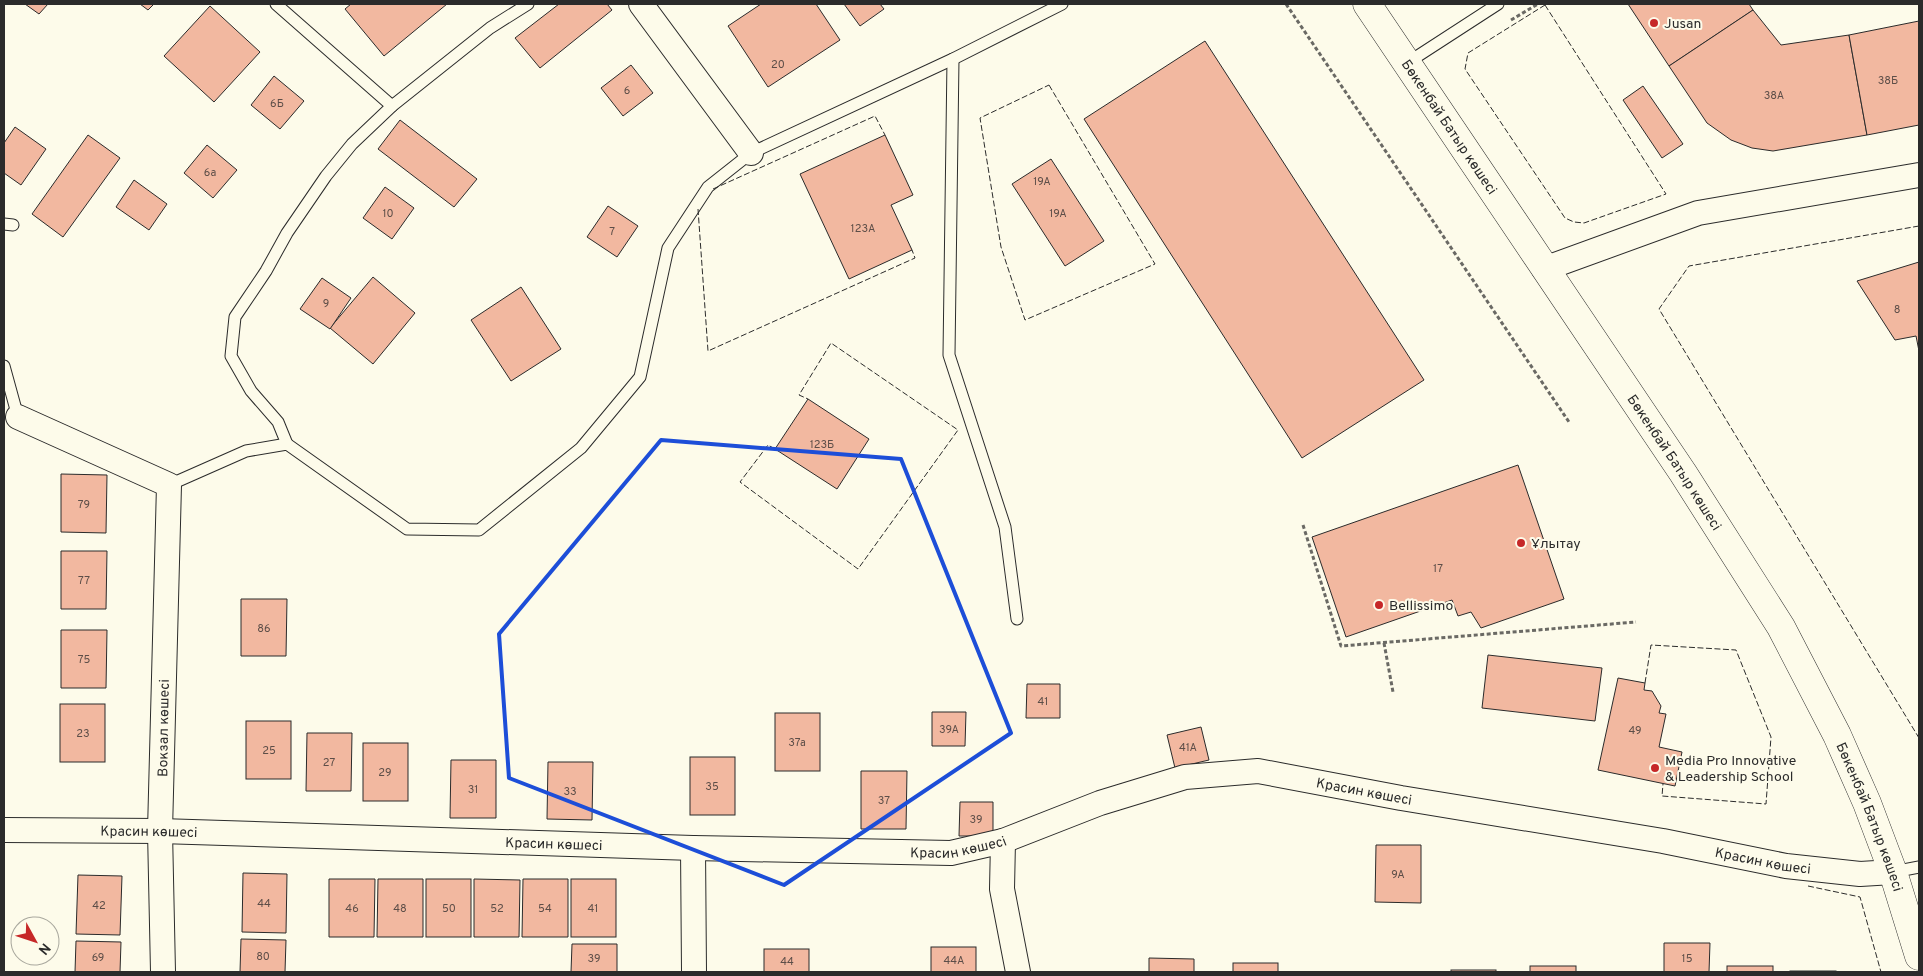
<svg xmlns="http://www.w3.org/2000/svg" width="1923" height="976" viewBox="0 0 1923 976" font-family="Overpass,sans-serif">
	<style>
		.building { fill: #f2b8a0; stroke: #2b2b2b }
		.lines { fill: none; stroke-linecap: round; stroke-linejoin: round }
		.lane-casing { stroke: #2b2b2b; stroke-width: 13 }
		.street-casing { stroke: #2b2b2b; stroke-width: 26 }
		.secondary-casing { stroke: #2b2b2b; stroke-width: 29 }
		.path { stroke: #6a6964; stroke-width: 3; stroke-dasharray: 4 2.5; stroke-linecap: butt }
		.lane { stroke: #fdfbea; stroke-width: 11 }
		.street { stroke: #fdfbea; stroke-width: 24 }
		.secondary { stroke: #fdfbea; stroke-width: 28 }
		.fence { stroke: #2b2b2b; stroke-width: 1; stroke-dasharray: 6 2.5; stroke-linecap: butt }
		.marked { fill: none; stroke: #1d4ed8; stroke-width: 4; stroke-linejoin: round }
		.poi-dot { fill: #c62828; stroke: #fdfbea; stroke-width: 2 }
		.labels { text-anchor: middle; stroke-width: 4; stroke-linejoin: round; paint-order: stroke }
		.number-label { font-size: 11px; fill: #5d4e48 }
		.poi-label { font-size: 14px; fill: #2b2b2b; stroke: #fdfbea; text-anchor: start }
		.street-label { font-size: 14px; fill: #2b2b2b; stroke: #fdfbea }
	</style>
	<rect width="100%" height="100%" fill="#fdfbea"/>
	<g class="building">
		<path d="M25,4H48L39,14Z"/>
		<path d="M140,4H154L148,10Z"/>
		<path d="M351,4H447L384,56L345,9Z"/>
		<path d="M559,4H607L612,10L540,68L515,38Z"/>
		<path d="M761,4H816L840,40L768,87L728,26Z"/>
		<path d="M844,4H880L884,9L860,26Z"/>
		<path d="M1628,4H1749L1753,10L1669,66Z"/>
		<path d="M210,6L260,52L214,102L164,56Z"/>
		<path d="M1753,10L1781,45L1849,35L1867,135L1773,151L1752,148L1731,140L1707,123L1669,66Z"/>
		<path d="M1919,21V125L1867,135L1849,35Z"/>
		<path d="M1205,41L1424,380L1302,458L1084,119Z"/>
		<path d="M631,65L653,93L623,116L601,88Z"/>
		<path d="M274,76L304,101L280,129L251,105Z"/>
		<path d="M1643,86L1683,144L1662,158L1623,100Z"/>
		<path d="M400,120L477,179L454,207L378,149Z"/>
		<path d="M15,127L46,149L21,185L4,173V143Z"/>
		<path d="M88,135L120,158L63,237L32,214Z"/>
		<path d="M885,135L913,195L891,205L912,250L849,279L800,174Z"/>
		<path d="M207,145L237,170L213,198L184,173Z"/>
		<path d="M1051,159L1104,241L1065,266L1012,184Z"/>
		<path d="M134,180L167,204L149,230L116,207Z"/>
		<path d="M385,187L414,208L392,239L363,218Z"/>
		<path d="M608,206L638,226L617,257L587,237Z"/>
		<path d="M1919,262V351L1916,336L1895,340L1857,281Z"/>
		<path d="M373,277L415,313L373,364L330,328Z"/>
		<path d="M322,278L351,298L330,329L300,309Z"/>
		<path d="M521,287L561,349L511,381L471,320Z"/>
		<path d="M808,399L869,439L837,489L775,449Z"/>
		<path d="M1518,465L1564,599L1481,628L1471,612L1458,616L1452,600L1346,637L1312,537Z"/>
		<path d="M61,474L107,475L106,533L61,532Z"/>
		<path d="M61,551H107L106,609H61Z"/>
		<path d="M241,599H287L286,656H241Z"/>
		<path d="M61,630H107L106,688H61Z"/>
		<path d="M1488,655L1602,668L1595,721L1482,708Z"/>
		<path d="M1618,678L1645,683L1644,690L1652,691L1661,706L1659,713L1666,714L1659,747L1682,752L1675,786L1598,770Z"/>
		<path d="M1027,684H1060V718H1026Z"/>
		<rect x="60" y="704" width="45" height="58"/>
		<path d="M932,712H966L965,746H932Z"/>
		<rect x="775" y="713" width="45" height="58"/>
		<rect x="246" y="721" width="45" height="58"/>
		<path d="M1201,727L1209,760L1175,768L1167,735Z"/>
		<path d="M307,733H352L351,791H306Z"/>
		<rect x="363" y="743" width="45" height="58"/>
		<rect x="690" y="757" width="45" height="58"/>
		<path d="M451,760H496V818H450Z"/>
		<path d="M548,762H593L592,820L547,819Z"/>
		<path d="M861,771H907L906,829H861Z"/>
		<path d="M960,802H993V836H959Z"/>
		<path d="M1376,845H1421V903L1375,902Z"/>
		<path d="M243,873L287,874L286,933L242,932Z"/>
		<path d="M78,875L122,876L120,935L76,934Z"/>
		<path d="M329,879H375L374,937H329Z"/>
		<path d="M378,879H423V937H377Z"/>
		<rect x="426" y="879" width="45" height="58"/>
		<path d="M474,879L520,880L519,937H474Z"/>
		<path d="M523,879H568V937H522Z"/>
		<rect x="571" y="879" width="45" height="58"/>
		<path d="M241,939L286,940L285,972H240Z"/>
		<path d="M76,941L121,942L120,972H75Z"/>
		<path d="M1664,943H1710L1709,972H1664Z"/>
		<path d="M572,944H617V972H571Z"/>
		<rect x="931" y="947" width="45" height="25"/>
		<rect x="764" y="949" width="45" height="23"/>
		<path d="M1149,958L1194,959V972H1149Z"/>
		<rect x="1233" y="963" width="45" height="9"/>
		<rect x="1530" y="966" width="46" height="6"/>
		<rect x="1727" y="966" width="46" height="6"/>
		<rect x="1451" y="970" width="45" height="2"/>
		<rect x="1790" y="971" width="46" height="1"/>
	</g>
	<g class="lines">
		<defs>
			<g id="lane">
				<path d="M276,4L392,106L490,28L528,4"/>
				<path d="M953,59L949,355L1005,527L1017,619"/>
				<path d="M1407,63L1498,4"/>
				<path d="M4,224L13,225"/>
				<path d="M4,366L18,417"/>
				<path d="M287,444L278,422L251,391L231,356L235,317L266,271L287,233L326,176L352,144L392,106"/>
				<path d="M169,485L246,451L287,444L407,529L479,530L581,448L640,377L668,248L708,187L751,153L953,59L1062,4"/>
				<path d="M1893,872L1919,867"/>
			</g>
			<g id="street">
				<path d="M641,4L751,153"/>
				<path d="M1544,269L1698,213L1919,175"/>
				<path d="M18,417L169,485L160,831L163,972"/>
				<path id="s1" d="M4,830L160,831L693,848L951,853L1003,841L1100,803L1185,777L1258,771L1401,798L1663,841L1786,866L1860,874L1893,872"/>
				<path d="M1003,841L1002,889L1018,972"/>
				<path d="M693,848L694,972"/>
			</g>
			<g id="secondary">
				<path id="s2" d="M1367,4L1683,473L1781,627L1837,735L1867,803L1893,872L1919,956"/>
			</g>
		</defs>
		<use href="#lane" class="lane-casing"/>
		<use href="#street" class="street-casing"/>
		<use href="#secondary" class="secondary-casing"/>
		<g class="path">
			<path d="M1286,4L1569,422"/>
			<path d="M1511,20L1538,4"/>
			<path d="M1303,525L1341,646L1636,622"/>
			<path d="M1384,643L1393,692"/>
		</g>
		<use href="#lane" class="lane"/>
		<use href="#street" class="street"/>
		<use href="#secondary" class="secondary"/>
		<g class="fence">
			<path d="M1545,5L1666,194L1584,223L1574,222L1565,218L1465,69L1468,53Z"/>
			<path d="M1049,85L1155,264L1025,320L1001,247L980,118Z"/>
			<path d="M713,189L875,116L885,135"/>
			<path d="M698,209L708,351L915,258L912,250"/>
			<path d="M1919,226L1689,266L1659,309L1919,738"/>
			<path d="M775,449L768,445L740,482L858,569L958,430L831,343L799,395L808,399"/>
			<path d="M1645,683L1651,645L1736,650L1771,737L1766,804L1662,796L1663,784"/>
			<path d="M1808,886L1860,897L1881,972"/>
		</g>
	</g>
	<path class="marked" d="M661,440L901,459L1011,733L784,885L509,778L499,634Z"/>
	<g class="poi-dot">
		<circle cx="1654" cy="23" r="5"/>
		<circle cx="1521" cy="543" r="5"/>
		<circle cx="1379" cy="605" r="5"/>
		<circle cx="1655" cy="768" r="5"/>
	</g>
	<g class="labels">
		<g class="number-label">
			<text x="778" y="68">20</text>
			<text x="1888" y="84">38Б</text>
			<text x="627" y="94">6</text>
			<text x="1774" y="99">38А</text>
			<text x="277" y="107">6Б</text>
			<text x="210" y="176">6а</text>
			<text x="1042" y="185">19А</text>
			<text x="388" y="217">10</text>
			<text x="1058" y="217">19А</text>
			<text x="863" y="232">123А</text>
			<text x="612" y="235">7</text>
			<text x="326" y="307">9</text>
			<text x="1897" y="313">8</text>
			<text x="822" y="448">123Б</text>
			<text x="84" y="508">79</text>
			<text x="1438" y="572">17</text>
			<text x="84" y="584">77</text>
			<text x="264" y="632">86</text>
			<text x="84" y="663">75</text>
			<text x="1043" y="705">41</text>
			<text x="949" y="733">39А</text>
			<text x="1635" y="734">49</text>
			<text x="83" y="737">23</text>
			<text x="797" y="746">37а</text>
			<text x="1188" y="751">41А</text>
			<text x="269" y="754">25</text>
			<text x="329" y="766">27</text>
			<text x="385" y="776">29</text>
			<text x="712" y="790">35</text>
			<text x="473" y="793">31</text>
			<text x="570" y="795">33</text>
			<text x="884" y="804">37</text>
			<text x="976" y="823">39</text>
			<text x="1398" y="878">9А</text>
			<text x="264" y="907">44</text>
			<text x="99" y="909">42</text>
			<text x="352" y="912">46</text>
			<text x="400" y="912">48</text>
			<text x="449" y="912">50</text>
			<text x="497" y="912">52</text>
			<text x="545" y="912">54</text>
			<text x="593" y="912">41</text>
			<text x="263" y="960">80</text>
			<text x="98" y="961">69</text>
			<text x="594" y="962">39</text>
			<text x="1687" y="962">15</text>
			<text x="954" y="964">44А</text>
			<text x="787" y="965">44</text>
		</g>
		<g class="poi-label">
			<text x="1664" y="28">Jusan</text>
			<text x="1531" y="548">Ұлытау</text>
			<text x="1389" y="610">Bellissimo</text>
			<text x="1665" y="765">Media Pro Innovative<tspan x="1665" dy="16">&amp; Leadership School</tspan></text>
		</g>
		<g class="street-label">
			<text dy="5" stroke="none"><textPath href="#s2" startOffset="148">Бөкенбай Батыр көшесі</textPath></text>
			<text dy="5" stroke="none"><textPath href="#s2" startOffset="552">Бөкенбай Батыр көшесі</textPath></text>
			<text transform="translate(163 728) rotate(-89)" y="5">Вокзал көшесі</text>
			<text dy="5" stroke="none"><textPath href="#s1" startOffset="1375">Красин көшесі</textPath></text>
			<text dy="5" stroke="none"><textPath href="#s2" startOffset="958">Бөкенбай Батыр көшесі</textPath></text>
			<text dy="5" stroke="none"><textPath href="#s1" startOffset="145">Красин көшесі</textPath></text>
			<text dy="5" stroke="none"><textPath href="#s1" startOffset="550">Красин көшесі</textPath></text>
			<text dy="5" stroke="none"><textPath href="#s1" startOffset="955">Красин көшесі</textPath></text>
			<text dy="5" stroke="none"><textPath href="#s1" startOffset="1780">Красин көшесі</textPath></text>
		</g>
	</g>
	<rect width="1923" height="976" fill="none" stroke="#2b2b2b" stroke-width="10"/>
	<g transform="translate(35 941) rotate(130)"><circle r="24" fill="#fdfbea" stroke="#a9a89e"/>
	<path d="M0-4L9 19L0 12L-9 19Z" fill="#c62828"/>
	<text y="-8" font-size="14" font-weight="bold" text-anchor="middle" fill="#2b2b2b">N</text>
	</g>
</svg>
